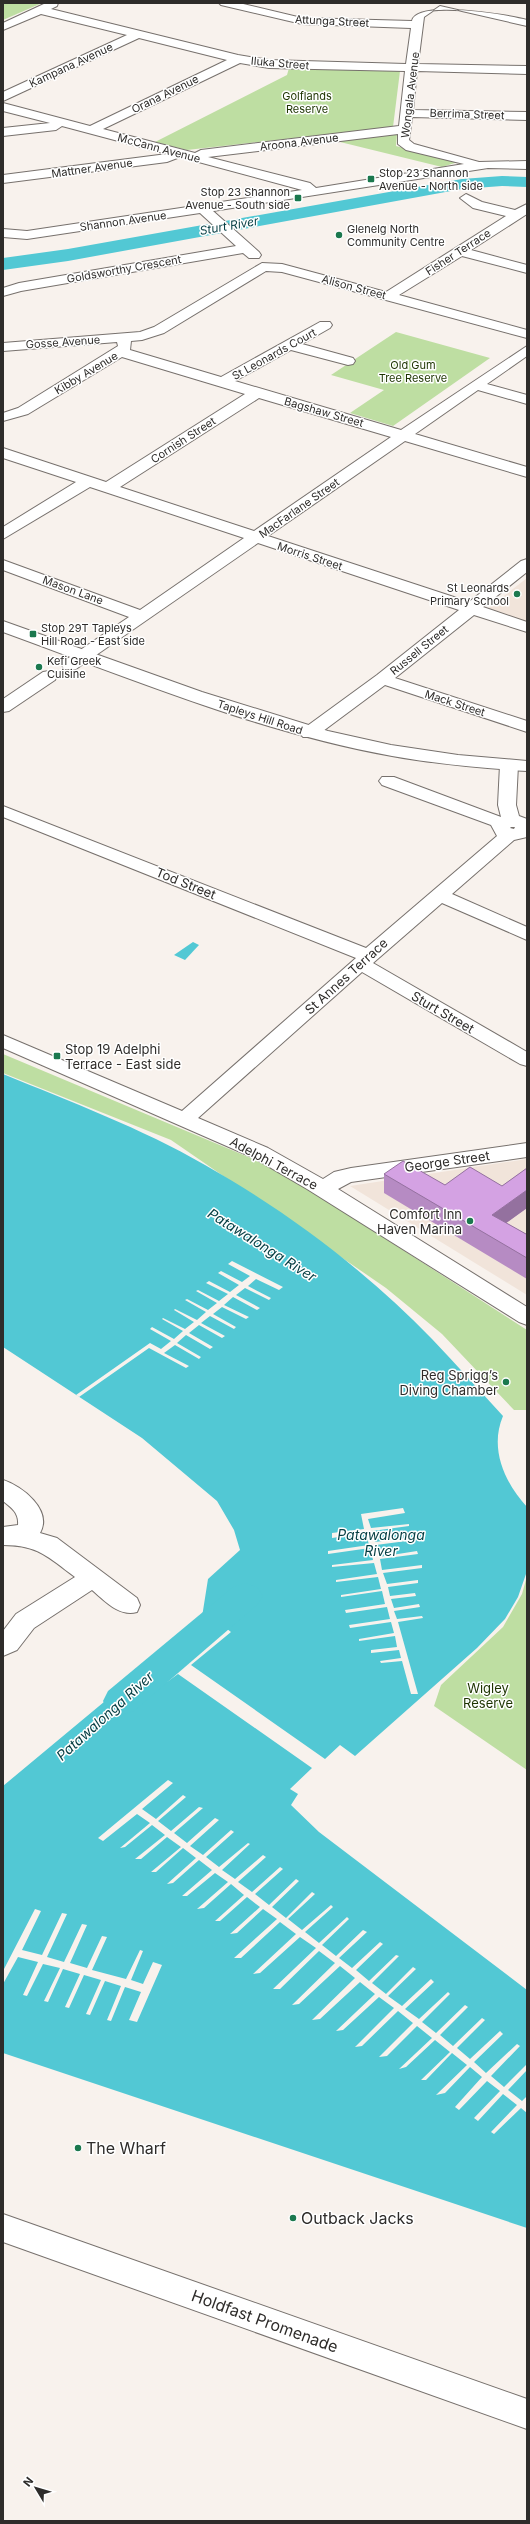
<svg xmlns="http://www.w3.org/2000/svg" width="530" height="2524" viewBox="0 0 530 2524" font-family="Inter,sans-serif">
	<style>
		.built { fill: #f1e4da }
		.green { fill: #bedea2 }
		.water { fill: #52c8d4 }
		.pier { fill: #f8f2ed }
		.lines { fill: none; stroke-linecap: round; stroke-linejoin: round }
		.river { fill: #52c8d4; fill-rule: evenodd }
		.minor-casing { stroke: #77716d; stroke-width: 2 }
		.major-casing { stroke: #77716d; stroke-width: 2 }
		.minor { fill: #fff; fill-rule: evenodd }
		.major { fill: #fff; fill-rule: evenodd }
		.wall { fill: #b68bc3 }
		.shaded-wall { fill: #94719f }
		.building { fill: #d4a2e3; stroke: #94719f }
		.poi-dot { fill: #1b784e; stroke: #fff; stroke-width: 1.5 }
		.labels { text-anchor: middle; stroke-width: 3; stroke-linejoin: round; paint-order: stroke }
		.far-street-label { font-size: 11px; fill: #2e2c2a; stroke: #fff }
		.far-park-label { font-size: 11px; fill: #1d3400; stroke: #fff }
		.far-poi-label { font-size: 11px; fill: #2e2c2a; stroke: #fff; text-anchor: start }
		.far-water-label { font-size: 12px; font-style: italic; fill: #053e43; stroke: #fff }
		.street-label { font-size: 13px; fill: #2e2c2a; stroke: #fff }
		.poi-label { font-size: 13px; fill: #2e2c2a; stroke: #fff; text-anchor: end }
		.park-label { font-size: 13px; fill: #1d3400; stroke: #fff }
		.water-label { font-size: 14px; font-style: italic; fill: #053e43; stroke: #fff }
		.near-poi-label { font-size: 16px; fill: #2e2c2a; stroke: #fff; text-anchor: start }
		.near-street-label { font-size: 16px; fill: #2e2c2a; stroke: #fff }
	</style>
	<rect width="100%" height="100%" fill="#f8f2ed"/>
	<g class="built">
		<path d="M527,578V623L486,610Z"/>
		<path d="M527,1159V1295L350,1186Z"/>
	</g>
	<g class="green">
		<path d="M3,3H42L3,20Z"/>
		<path d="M289,68L400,71L393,127L187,150L155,142L287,75Z"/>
		<path d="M397,134L396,146L458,162L442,167L336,141Z"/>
		<path d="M396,332L490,358L393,426L350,413L384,390L331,375Z"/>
		<path d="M3,1054L279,1170L527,1330V1410H514L442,1334L386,1288L171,1140L3,1073Z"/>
		<path d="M527,1576V1770L434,1706L441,1685L503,1627L522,1594Z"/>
	</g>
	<g class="water">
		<path d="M193,942L199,945L185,960L174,955Z"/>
		<path d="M3,1074C71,1102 141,1128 205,1165C288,1212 366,1271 432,1339C456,1364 479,1390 503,1416C489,1449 505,1483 527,1507L526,1574L518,1597L505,1619L477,1648L355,1756L340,1745L325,1759L191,1665L231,1632L222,1625L218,1628L202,1617L208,1579L240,1550L234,1530L217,1501L142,1438L3,1347Z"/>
		<path d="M203,1623L215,1631L164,1673L152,1664Z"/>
		<path d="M146,1667L167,1682L178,1674L312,1768L290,1789L298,1794L291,1805L319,1832L527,1990V2228L3,2053V1786Z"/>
	</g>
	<g class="pier">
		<path d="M232,1261L283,1287L279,1290L256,1279L248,1286L271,1298L269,1300L245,1288L236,1295L260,1308L257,1310L233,1297L224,1305L249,1317L246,1319L222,1307L213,1314L236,1327L234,1329L210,1316L201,1323L225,1336L222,1338L199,1325L189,1333L213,1347L210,1349L186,1335L177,1343L201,1357L199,1359L175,1345L164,1353L189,1366L186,1368L149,1348L79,1397L76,1395L150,1343L161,1349L171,1341L150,1329L152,1327L174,1339L183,1331L162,1319L163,1318L185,1329L194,1322L174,1310L175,1309L197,1320L206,1312L185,1300L187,1299L208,1310L217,1303L196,1291L198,1290L219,1301L228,1294L206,1283L209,1281L230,1292L239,1285L218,1273L221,1271L242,1282L250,1276L228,1264Z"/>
		<path d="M403,1508L405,1513L368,1519L371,1528L409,1524V1526L372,1531L375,1542L413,1537L414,1540L376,1545L379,1557L417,1551L418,1554L380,1559L382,1570L422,1565V1568L383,1573L387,1584L418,1580V1583L388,1587L390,1596L415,1593L416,1596L391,1599L394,1608L419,1604L420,1607L394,1611L397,1619L422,1616L423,1618L398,1622L418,1694H411L402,1661L381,1663L380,1661L401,1658L399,1650L371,1653V1650L397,1647L395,1636L359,1641V1639L394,1633L391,1622L350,1628L349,1625L390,1619L387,1607L346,1613L345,1610L385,1604L382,1591L341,1597V1595L381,1589L378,1577L336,1582V1580L377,1574L374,1563L332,1567V1565L373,1560L370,1548L328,1554V1551L369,1545L366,1533L332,1538V1533L364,1529L361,1514Z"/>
		<path d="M168,1780L173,1783L142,1809L156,1819L183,1795L186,1797L158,1821L171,1831L199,1807L203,1808L174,1833L187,1843L215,1818L219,1820L190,1846L203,1855L231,1830L234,1832L206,1857L219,1867L248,1843L250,1844L222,1870L235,1879L263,1855L266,1857L238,1882L252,1892L280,1867L283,1869L255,1894L269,1905L296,1879L299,1881L272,1907L286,1918L312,1892L315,1894L288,1919L302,1930L331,1905L333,1907L305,1932L319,1943L347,1917L349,1919L322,1945L336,1956L363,1930L367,1932L339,1958L352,1968L380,1942L383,1944L356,1970L369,1981L396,1955L399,1956L372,1983L386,1994L413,1967L416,1969L388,1996L402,2006L431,1979L434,1982L405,2009L419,2019L448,1992L450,1994L422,2022L436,2033L465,2005L468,2007L440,2035L453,2046L482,2018L485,2020L457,2048L470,2059L500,2031L503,2034L474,2062L486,2073L517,2044L520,2046L491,2076L504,2087L527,2064V2070L508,2090L522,2101L527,2096V2113L521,2108L494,2134L491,2132L517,2105L503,2094L478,2121L474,2118L500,2091L487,2081L459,2110L455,2107L482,2077L470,2067L445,2093L436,2095L467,2065L452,2053L426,2080H421L450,2052L435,2040L406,2067L399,2069L432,2038L417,2026L387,2056L379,2057L413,2023L398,2011L362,2046L355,2047L394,2008L379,1997L343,2030L336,2031L375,1994L360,1982L320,2019L312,2020L355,1978L340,1966L299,2004L292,2005L335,1963L319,1951L280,1989H273L316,1948L300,1937L260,1973L253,1974L296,1934L280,1922L241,1958H234L277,1919L263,1909L237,1933L230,1934L260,1907L247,1897L220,1921H215L244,1895L231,1884L204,1908L197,1909L228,1882L215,1873L187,1896H182L212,1870L199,1860L173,1883L167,1884L196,1858L183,1848L156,1872H151L181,1847L167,1837L141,1859H135L165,1835L152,1825L125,1847L120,1848L150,1823L137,1814L103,1841L98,1838Z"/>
		<path d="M35,1909L41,1911L22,1950L42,1955L62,1913L67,1914L47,1957L64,1962L82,1924L87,1925L70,1963L87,1968L102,1936L107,1937L92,1970L126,1979L140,1950L143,1951L131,1980L143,1984L153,1962L162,1965L137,2022L129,2020L141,1992L125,1987L111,2021L107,2020L121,1986L105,1981L90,2015L86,2014L101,1980L84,1975L69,2008L65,2007L80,1974L63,1969L48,2002L44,2001L60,1968L43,1964L27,1996L23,1995L38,1962L18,1957L3,1984V1971Z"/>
	</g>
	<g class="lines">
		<g class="river">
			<path d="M502,176L527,177V187L502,186L462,189L68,261L3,270V258L68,249L462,179Z"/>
			<path d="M245,1583L257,1587L263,1596L257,1605L134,1711L121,1715L108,1711L103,1701L108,1691L233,1587Z"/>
		</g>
		<defs>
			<g id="minor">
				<path d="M46,3H58L57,6L51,9L238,55L269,60L406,64L411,28L302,24L221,5L219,3H239L302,18L412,21C416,0 505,14 527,20V26L440,6L424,17L418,64L527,66V74L417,71L413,110L527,112V120L412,117L409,140L414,144L479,162L527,161V169L488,168L213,211L259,252L261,255L259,258H249L243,253L21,291L3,296V288L19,283L236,246L200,213L27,239L3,237V229L27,231L302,190L180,157L167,162L3,183V175L167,154L62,126L56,130L3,136V128L50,123L3,111V103L90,126L227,60L139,38L3,101V92L127,35L41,14L3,30V23ZM240,63L269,68L405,71L399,126L201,150L195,153L103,129ZM398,134V144L406,150L464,164L316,188L310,183L208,157Z"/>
				<path d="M466,194L482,202L515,210L527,204V214L471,250L527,265V273L462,256L399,295L527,330V338L282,272L266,271L164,333L142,340L131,341L130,350L221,377L320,322H330L332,325L330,328L302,344L353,358L355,361L353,364L348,365L291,350L235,381L401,430L527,346V356L487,384L527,395V404L478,390L415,434L527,467V477L405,441L268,536L469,602L521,561L527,559V572L483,607L527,622V632L474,615L395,678L527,721V732L385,685L315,737H303L300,733L303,729L377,675L459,610L258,543L76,669H64L62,665L64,661L129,617L3,570V560L140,610L244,538L90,487L3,539V527L76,482L3,458V448L106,482L245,394L122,357L28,414L3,421V413L18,408L118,346L117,342L3,351V343L140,332L154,327L262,263L282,264L386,292L506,216L473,208L460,198ZM259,398L391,437L254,531L120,487Z"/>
				<path d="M49,671L55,672L57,676L55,680L9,711L3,712V699L43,672Z"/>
				<path d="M509,760L515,761L518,765L516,805L519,816L527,819V837L514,840L452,894L527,927V940L442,903L373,963L527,1052V1066L520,1064L362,972L198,1118L268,1148L323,1179L334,1172L351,1168L527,1143V1157L351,1182L338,1189L527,1307V1325L519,1322L307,1189L254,1158L3,1048V1035L182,1111L356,958L3,817V806L366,948L497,836L491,825L382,785L379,781L382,777H394L501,817L498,805L500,765L503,761ZM515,827L514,829L510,828L511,827Z"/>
				<path d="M3,1480C22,1486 53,1510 40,1533L57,1538L137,1598L140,1605L137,1612C119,1617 105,1601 92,1590L34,1628L17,1650L3,1656V1631L16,1614L75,1577C48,1557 38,1545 3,1545V1527L18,1525C19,1513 12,1508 3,1501Z"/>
				<path d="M3,2214L527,2399V2429L3,2242Z"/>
			</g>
			<path id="major" d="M3,621L202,692L328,731L391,745L458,755L527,761V771C482,768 437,764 392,756C258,732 130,678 3,632Z"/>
		</defs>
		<use href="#minor" class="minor-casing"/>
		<use href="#major" class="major-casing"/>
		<use href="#minor" class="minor"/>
		<use href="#major" class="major"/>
	</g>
	<path class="wall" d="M527,1168V1208L506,1223L526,1234H527V1279L384,1193V1174L445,1185L502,1186Z"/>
	<path class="shaded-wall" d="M527,1190V1208L491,1234L492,1215Z"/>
	<path class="building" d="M403,1161L445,1185L470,1167L502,1186L527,1168V1190L492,1215L526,1234H527V1258L384,1174Z"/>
	<g class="poi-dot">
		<rect x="367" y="175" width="8" height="8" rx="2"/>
		<rect x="294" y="194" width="8" height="8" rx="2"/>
		<circle cx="339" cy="235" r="4"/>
		<circle cx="517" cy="594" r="4"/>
		<rect x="29" y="630" width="8" height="8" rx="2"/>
		<circle cx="39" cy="667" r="4"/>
		<rect x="53" y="1052" width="8" height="8" rx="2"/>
		<circle cx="470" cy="1221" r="4"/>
		<circle cx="506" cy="1382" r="4"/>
		<circle cx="78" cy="2148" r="4"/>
		<circle cx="293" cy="2218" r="4"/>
	</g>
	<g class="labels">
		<g class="far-street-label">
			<text transform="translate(332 21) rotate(3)" y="4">Attunga Street</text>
			<text transform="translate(280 63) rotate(5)" y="4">Iluka Street</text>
			<text transform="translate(71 65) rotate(-25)" y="4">Kampana Avenue</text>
			<text transform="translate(165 94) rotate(-26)" y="4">Orana Avenue</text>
			<text transform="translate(410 95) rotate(-83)" y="4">Wongala Avenue</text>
			<text transform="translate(467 114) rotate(2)" y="4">Berrima Street</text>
			<text transform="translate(299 142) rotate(-7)" y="4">Aroona Avenue</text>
			<text transform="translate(159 148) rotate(15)" y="4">McCann Avenue</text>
			<text transform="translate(92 168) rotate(-8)" y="4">Mattner Avenue</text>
			<text transform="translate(123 221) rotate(-8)" y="4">Shannon Avenue</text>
			<text transform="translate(458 252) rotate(-33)" y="4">Fisher Terrace</text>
			<text transform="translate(124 269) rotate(-10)" y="4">Goldsworthy Crescent</text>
			<text transform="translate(354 287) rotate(15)" y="4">Alison Street</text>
			<text transform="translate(63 342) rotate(-4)" y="4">Gosse Avenue</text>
			<text transform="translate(274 354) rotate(-29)" y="4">St Leonards Court</text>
			<text transform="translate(86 373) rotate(-31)" y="4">Kibby Avenue</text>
			<text transform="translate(324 412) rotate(16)" y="4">Bagshaw Street</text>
			<text transform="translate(183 440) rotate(-33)" y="4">Cornish Street</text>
			<text transform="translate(299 508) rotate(-35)" y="4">MacFarlane Street</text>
			<text transform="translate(310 556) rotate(18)" y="4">Morris Street</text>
			<text transform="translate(73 590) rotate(20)" y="4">Mason Lane</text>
			<text transform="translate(419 650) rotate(-39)" y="4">Russell Street</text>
			<text transform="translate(455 703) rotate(18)" y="4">Mack Street</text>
			<text transform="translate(260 717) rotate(18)" y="4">Tapleys Hill Road</text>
		</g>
		<g class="far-park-label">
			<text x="307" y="100">Golflands<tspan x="307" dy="13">Reserve</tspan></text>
			<text x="413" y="369">Old Gum<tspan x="413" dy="13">Tree Reserve</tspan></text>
		</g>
		<g class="far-poi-label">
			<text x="379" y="177">Stop 23 Shannon<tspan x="379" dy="13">Avenue - North side</tspan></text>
			<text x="290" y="196" text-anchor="end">Stop 23 Shannon<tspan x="290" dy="13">Avenue - South side</tspan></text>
			<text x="347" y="233">Glenelg North<tspan x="347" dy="13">Community Centre</tspan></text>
			<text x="509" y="592" text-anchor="end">St Leonards<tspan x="509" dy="13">Primary School</tspan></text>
			<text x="41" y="632">Stop 29T Tapleys<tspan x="41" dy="13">Hill Road - East side</tspan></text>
			<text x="47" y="665">Kefi Greek<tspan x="47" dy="13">Cuisine</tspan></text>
		</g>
		<g class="far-water-label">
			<text transform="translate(229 226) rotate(-10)" y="4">Sturt River</text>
		</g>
		<g class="street-label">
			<text transform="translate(186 883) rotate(22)" y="5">Tod Street</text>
			<text transform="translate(346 976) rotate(-42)" y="5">St Annes Terrace</text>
			<text transform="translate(443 1012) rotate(30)" y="5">Sturt Street</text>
			<text transform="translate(447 1161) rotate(-8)" y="5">George Street</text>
			<text transform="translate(274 1163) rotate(28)" y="5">Adelphi Terrace</text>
		</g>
		<g class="poi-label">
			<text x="65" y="1054" text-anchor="start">Stop 19 Adelphi<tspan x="65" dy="15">Terrace - East side</tspan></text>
			<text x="462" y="1219">Comfort Inn<tspan x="462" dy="15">Haven Marina</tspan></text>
			<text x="498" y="1380">Reg Sprigg’s<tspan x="498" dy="15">Diving Chamber</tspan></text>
		</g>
		<g class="park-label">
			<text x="488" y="1693">Wigley<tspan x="488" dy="15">Reserve</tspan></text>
		</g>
		<g class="water-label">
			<text transform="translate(262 1245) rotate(32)" y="5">Patawalonga River</text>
			<text x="381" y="1540">Patawalonga<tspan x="381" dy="16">River</tspan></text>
			<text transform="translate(105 1716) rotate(-42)" y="5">Patawalonga River</text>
		</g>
		<g class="near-poi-label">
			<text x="86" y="2154">The Wharf</text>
			<text x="301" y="2224">Outback Jacks</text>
		</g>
		<g class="near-street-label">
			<text transform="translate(265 2321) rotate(20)" y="6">Holdfast Promenade</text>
		</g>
	</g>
	<rect width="530" height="2524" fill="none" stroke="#2e2c2a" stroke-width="8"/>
	<g transform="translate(36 2488) rotate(308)" stroke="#ffffff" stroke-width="3" paint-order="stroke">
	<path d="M0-3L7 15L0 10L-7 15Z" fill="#2e2c2a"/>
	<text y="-6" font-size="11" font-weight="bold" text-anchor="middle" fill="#2e2c2a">N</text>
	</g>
</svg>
